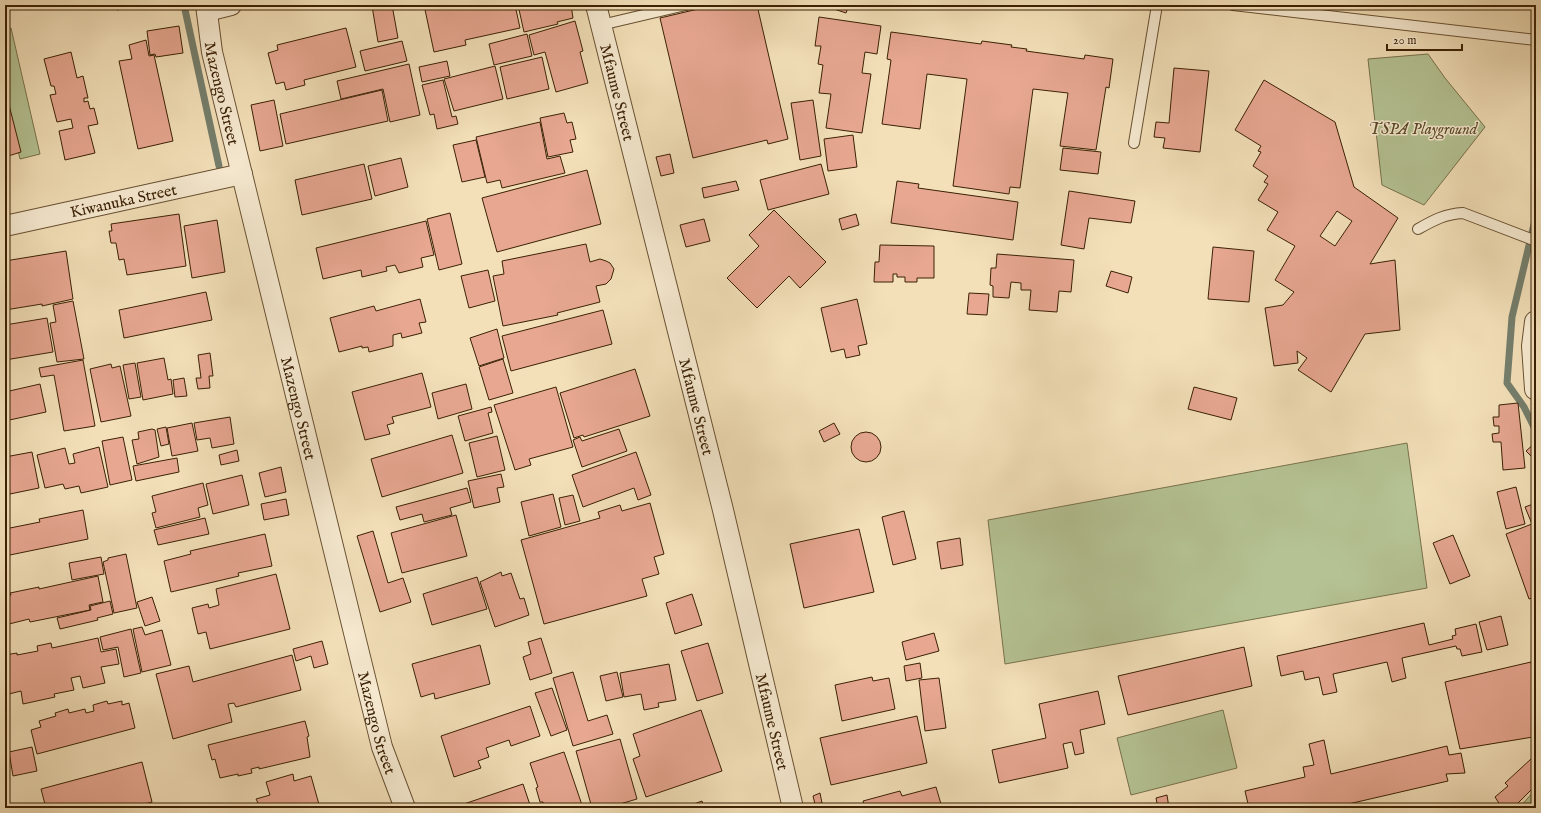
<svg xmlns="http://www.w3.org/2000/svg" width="1541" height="813" viewBox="0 0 1541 813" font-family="'IM FELL English',serif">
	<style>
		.green { fill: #b5c394; stroke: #78724c }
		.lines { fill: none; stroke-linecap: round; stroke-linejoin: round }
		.stream { stroke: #757f6d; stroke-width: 7 }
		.building { fill: #e7a791; stroke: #3b2105; fill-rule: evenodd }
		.service-casing { stroke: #695132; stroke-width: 12 }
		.minor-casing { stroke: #695132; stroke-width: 22 }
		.tertiary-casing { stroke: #695132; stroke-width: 24 }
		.service { stroke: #f7ebd2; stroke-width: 10 }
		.minor { stroke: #f7ebd2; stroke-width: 20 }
		.tertiary { stroke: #f7ebd2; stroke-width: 22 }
		.labels { text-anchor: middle; stroke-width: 3; stroke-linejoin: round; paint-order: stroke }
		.street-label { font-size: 16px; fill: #3b2105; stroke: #f7ebd2 }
		.park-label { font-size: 16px; font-style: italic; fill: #5a4a29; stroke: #f7ebd2 }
	</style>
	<rect width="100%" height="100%" fill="#f3e0b9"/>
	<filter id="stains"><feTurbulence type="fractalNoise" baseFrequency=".005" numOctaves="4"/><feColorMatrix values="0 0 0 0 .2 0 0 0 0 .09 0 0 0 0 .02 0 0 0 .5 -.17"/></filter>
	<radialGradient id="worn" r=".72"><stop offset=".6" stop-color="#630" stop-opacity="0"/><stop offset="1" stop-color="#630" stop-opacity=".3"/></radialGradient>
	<g class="green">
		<path d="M11,28L40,154L20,159L5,97V30Z"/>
		<path d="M1428,54L1445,78L1485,127L1424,205L1382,185L1368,59Z"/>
		<path d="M1407,443L1427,588L1005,664L988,520Z"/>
		<path d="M1223,710L1237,768L1131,795L1117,738Z"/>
		<path d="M1536,789V808H1519Z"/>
	</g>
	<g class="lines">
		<g class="stream">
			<path d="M184,5L219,166"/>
			<path d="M1536,216L1512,317L1507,383L1524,407L1536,431"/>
		</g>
	</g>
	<g class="building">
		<path d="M5,5H9L8,16L5,15Z"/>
		<path d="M116,5H143L117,10Z"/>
		<path d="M392,5L398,38L378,42L372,6Z"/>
		<path d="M424,5H515L520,28L465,40L466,45L434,52Z"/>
		<path d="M518,5H571L573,18L557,22L558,24L524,32Z"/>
		<path d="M715,5H757L788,139L768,144L767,140L693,158L660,18Z"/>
		<path d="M822,5H849L846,13Z"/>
		<path d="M819,17L881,26L877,54L865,52L862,73L871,74L862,133L826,128L831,94L819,93L823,65L818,64L821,46H815Z"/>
		<path d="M575,21L583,51L580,52L588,83L556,92L545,52L534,55L529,35Z"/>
		<path d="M179,26L183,53L156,57L155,54L150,55L147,31Z"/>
		<path d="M346,28L356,67L304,80L305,85L286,90L284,82L276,84L268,53L278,50L277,45Z"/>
		<path d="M891,32L981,44L982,41L1012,45L1011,47L1027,49L1026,51L1084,59L1085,55L1113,59L1109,88L1106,87L1096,150L1060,146L1068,93L1033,89L1020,188L1010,187L1009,194L953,186L967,79L927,74L920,129L882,124L891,60L887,59Z"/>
		<path d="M527,34L532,56L494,65L489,44Z"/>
		<path d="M146,40L149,56L154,55L173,141L138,149L119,61L132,59L129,45Z"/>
		<path d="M402,41L407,61L365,71L360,51Z"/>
		<path d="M71,52L77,78L83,76L88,98H84V102L88,101L90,109L94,108L98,124L88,126L95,153L65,160L59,131L73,128L71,119L57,122L50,95L56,94L54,86H51L44,59Z"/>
		<path d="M542,57L549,89L507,99L500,67Z"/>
		<path d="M447,61L450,76L422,82L419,67Z"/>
		<path d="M409,64L420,115L390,122L383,89L341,99L337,81Z"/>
		<path d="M495,66L503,99L454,111L444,79Z"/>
		<path d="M1174,68L1209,71L1200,152L1163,148L1165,138L1154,137L1156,122L1169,123Z"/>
		<path d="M443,80L452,117L456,116L458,124L437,129L434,114L430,115L422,85Z"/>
		<path d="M1264,80L1335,122L1354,187L1398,218L1370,264L1395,260L1400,330L1365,334L1331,392L1298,370L1307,358L1297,351L1298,363L1274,366L1265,308L1283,305L1294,292L1275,280L1295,246L1267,230L1278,212L1258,200L1268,184L1264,182L1268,176L1253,166L1261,152L1258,151L1261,146L1235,130ZM1337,211L1352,221L1335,246L1320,236Z"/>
		<path d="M5,89L21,152L5,157Z"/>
		<path d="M382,90L388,121L286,144L280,114Z"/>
		<path d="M274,100L283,146L260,151L251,105Z"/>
		<path d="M813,100L821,156L800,160L791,103Z"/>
		<path d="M564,113L567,123L572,122L576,139L570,140L573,152L548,157L540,118Z"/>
		<path d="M540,122L547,159L560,156L565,173L502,188L500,180L487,183L476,137Z"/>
		<path d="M853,135L857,167L828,171L824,139Z"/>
		<path d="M476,140L485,177L462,182L453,145Z"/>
		<path d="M1063,148L1101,152L1098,174L1060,170Z"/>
		<path d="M670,154L674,173L661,176L656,157Z"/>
		<path d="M401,158L408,187L375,196L368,166Z"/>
		<path d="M364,164L372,199L302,215L295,180Z"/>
		<path d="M821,164L829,194L768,210L760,180Z"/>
		<path d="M587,170L601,224L497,252L482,198Z"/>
		<path d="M736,181L739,190L704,198L702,188Z"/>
		<path d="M897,181L919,184L918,188L1018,202L1013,240L891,223Z"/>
		<path d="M1069,191L1135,201L1131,223L1089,218L1084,249L1061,245Z"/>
		<path d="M774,210L826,262L800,288L789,276L757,308L727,278L759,246L749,235Z"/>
		<path d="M450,213L462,264L439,270L427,219Z"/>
		<path d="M179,214L186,266L127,275L124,259L119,260L116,243H111L109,231H112L111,224Z"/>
		<path d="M856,214L859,225L842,230L839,219Z"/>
		<path d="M704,219L710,241L686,247L680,225Z"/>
		<path d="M217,220L225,272L192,278L184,226Z"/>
		<path d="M426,221L434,255L421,258L423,267L399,273L395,265L386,267L387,271L362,277L361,270L323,279L316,248Z"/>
		<path d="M586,244L590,262L600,259L606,261L610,263L614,269L611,279L606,284L596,286L600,302L557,313L558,315L503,326L493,276L504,274L502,261Z"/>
		<path d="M880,245L934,246V278H917V282H905V277H897V274H893V282H874L875,262H879Z"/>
		<path d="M1213,247L1254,251L1249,302L1208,299Z"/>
		<path d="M66,251L73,299L42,306V304L5,310V261Z"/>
		<path d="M997,254L1074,260L1071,292L1059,291L1057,312L1029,310L1031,290H1021V283L1011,282L1009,298L993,297V286L990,285L991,268H996Z"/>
		<path d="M488,270L495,301L469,308L461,276Z"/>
		<path d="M1111,271L1132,277L1128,293L1106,286Z"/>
		<path d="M206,292L212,320L124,338L119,310Z"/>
		<path d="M969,293L989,294L987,315L967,314Z"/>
		<path d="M420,299L426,322L419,323L422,333L402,338L401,333L393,335V346L369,352L368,347L362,348V346L339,352L330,318L374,306L376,311Z"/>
		<path d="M857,299L867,344L858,346L860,355L846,358L844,349L831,352L821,308Z"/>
		<path d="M73,301L84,359L57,362L50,323L56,322L53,305Z"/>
		<path d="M603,310L612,344L511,371L502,336Z"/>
		<path d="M47,318L53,352L5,360V325Z"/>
		<path d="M497,329L504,358L479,366L470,338Z"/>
		<path d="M210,353L213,376H209L210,388L198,389L196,378H201L198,355Z"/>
		<path d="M164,358L168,380L171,379L173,394L143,400L137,363Z"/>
		<path d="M503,359L513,393L489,400L479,367Z"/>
		<path d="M83,360L95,426L64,431L54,375L41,377L39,368Z"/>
		<path d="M135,363L141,397L129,399L123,365Z"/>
		<path d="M111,364L112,368L120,366L131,416L101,422L90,369Z"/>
		<path d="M635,369L650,416L584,437L583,435L574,438L560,393Z"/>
		<path d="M422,373L431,407L392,417L394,423L387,425L390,434L365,440L352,392Z"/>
		<path d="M184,378L187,396L175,397L173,380Z"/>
		<path d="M40,384L46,412L5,421V392Z"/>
		<path d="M466,384L472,409L438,419L432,393Z"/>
		<path d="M556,387L573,447L529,459L531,465L515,470L494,405Z"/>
		<path d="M1194,387L1237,398L1231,420L1188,409Z"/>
		<path d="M1518,403L1525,468L1503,470L1501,442H1493L1492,434L1499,433V426H1494L1493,417H1499V405Z"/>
		<path d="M491,407L492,412L488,413L493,433L465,441L458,416Z"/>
		<path d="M230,417L234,444L212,448L210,438L197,440L194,423Z"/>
		<path d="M192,423L198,451L172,456L167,428Z"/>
		<path d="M834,423L840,434L824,442L819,431Z"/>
		<path d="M166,427L169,444L161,446L157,429Z"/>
		<path d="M152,429L155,430L159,457L137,464L132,440L139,439L138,432Z"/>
		<path d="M619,429L627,451L582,467L573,440L580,437L582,441Z"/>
		<circle cx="866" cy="447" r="15"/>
		<path d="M452,435L463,473L382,497L371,459Z"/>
		<path d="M497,436L505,470L477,477L469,443Z"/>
		<path d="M123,437L132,480L110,485L102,441Z"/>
		<path d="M1535,443L1536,444V461L1526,451Z"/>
		<path d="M99,447L108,487L81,493L79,486L65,489L63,484L45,488L37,455L65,448L69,464L75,463L73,454Z"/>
		<path d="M237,450L239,461L221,465L219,455Z"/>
		<path d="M32,452L39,488L5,495V457Z"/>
		<path d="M636,452L651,495L638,500L634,488L583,507L572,475Z"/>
		<path d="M177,458L179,472L136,481L133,466Z"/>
		<path d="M281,467L286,492L265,497L259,473Z"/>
		<path d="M501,474L504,487L497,488L500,502L474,508L468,481Z"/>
		<path d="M242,475L249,505L213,514L206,484Z"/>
		<path d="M203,483L208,505L198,508L200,517L156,528L152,513L156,512L152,496Z"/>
		<path d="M1516,487L1525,524L1506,529L1497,492Z"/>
		<path d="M467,488L471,502L450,508L452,515L424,522L422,514L400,520L396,507Z"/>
		<path d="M553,494L561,527L529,536L521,502Z"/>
		<path d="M573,495L580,521L565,525L559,498Z"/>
		<path d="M286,499L289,515L264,520L261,504Z"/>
		<path d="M650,503L664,554L654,557L659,574L642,579L647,596L544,624L521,540L600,518L598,512L620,505L622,511Z"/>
		<path d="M1536,503V597L1529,599L1506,534L1532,524L1525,507Z"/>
		<path d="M83,510L88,539L5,556V529L40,522L39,519Z"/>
		<path d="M904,511L916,559L893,565L882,517Z"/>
		<path d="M456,515L467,556L402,573L391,533Z"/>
		<path d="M205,518L209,534L158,545L154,530Z"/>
		<path d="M859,529L874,592L804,608L790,544Z"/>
		<path d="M373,531L388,583L403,578L411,602L380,612L357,536Z"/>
		<path d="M265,534L272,566L238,573L239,576L171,592L164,561L191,554L190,551Z"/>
		<path d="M1453,535L1470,576L1450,584L1433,543Z"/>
		<path d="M960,538L963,565L941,569L937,542Z"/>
		<path d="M126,554L137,608L114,613L103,562L108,560V558Z"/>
		<path d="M101,557L104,574L72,580L69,563Z"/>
		<path d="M501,572L502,576L511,573L520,599L524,598L529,615L495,627L480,582Z"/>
		<path d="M276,574L290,629L210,649L206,632L198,634L192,608L208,604L209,608L219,605L216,589Z"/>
		<path d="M98,576L103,602L89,605L90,610L30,622L29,619L5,625V597L11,595L10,593L39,587V589Z"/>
		<path d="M477,577L487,609L432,625L423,594Z"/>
		<path d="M692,594L702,625L675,634L666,603Z"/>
		<path d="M152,597L160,621L145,626L137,602Z"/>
		<path d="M110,601L113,614L97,618L98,620L60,629L57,618L91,610L90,606Z"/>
		<path d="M1501,616L1508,645L1487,650L1479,622Z"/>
		<path d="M1424,623L1429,645L1453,639L1452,636L1456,635L1455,629L1476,624L1482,652L1462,656L1460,649H1457L1456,646L1402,658L1406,678L1392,682L1387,662L1333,674L1337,692L1323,695L1319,677L1305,680L1303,671L1281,676L1277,656Z"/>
		<path d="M142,627L145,635L162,630L171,665L142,672L133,629Z"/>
		<path d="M131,629L141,673L124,677L118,647L103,650L100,637Z"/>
		<path d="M934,633L939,651L906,660L902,642Z"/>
		<path d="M98,638L101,652L116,649L119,664L101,667L105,683L83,688L80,676L71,678L74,690L54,694L55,697L23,704L21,691L5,695V655L17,653V655L38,651L37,646L51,643L52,648Z"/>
		<path d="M541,638L552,673L530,680L523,657L531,654L528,642Z"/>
		<path d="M322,641L328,664L314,668L311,656L296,661L293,649Z"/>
		<path d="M708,643L723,693L697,701L681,651Z"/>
		<path d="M480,645L490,684L435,699L434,693L421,697L412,664Z"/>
		<path d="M1244,647L1252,686L1128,715L1118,676Z"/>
		<path d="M292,655L301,690L236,707L234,703L228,704L232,722L173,739L156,674L189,666L193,682Z"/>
		<path d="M1531,662L1536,694V718L1533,737L1460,749L1445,682Z"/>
		<path d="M920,663L922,678L906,681L904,666Z"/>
		<path d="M669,664L676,700L658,703L659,707L644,710L641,694L624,697L620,673Z"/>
		<path d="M573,672L588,721L607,715L613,734L573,746L553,678Z"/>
		<path d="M617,672L623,697L606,701L600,676Z"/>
		<path d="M872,677L873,681L889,678L895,709L842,721L835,685Z"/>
		<path d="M939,678L946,728L925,731L919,680Z"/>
		<path d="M552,688L567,730L551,736L535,693Z"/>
		<path d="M1098,691L1105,724L1080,730L1084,753L1075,755L1072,742L1063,744L1068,768L999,783L992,750L1046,738L1039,704Z"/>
		<path d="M107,701L108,704L122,701V705L129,703L135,728L37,754L31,730L41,727L39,721L56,716L55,713L68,709L69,713L85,709L86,713L94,711L93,705Z"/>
		<path d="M530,706L540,736L511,746L509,740L486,748L489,757L478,761L481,768L454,777L441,736Z"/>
		<path d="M701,710L722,771L646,797L633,759L640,756L633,734Z"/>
		<path d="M917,716L927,763L831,785L820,738Z"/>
		<path d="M305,721L309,736L307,737L310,757L259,769V767L251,769L252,773L238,776V774L220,778L215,759L212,760L208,745Z"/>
		<path d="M620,739L637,799L606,808H592L576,751Z"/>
		<path d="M1324,740L1331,774L1447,746L1449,755L1461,753L1465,773L1446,774L1448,781L1331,808H1249L1245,791L1305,777L1303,767L1314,765L1309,744Z"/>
		<path d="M1536,745V785L1513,808H1502L1495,797L1508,786L1505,783L1532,758Z"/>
		<path d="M32,747L37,771L13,776L9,752Z"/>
		<path d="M564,752L583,808H545L543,802H540L536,788L538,787L530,763Z"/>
		<path d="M142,762L152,802L130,808H46L41,789Z"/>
		<path d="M293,774L294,781L311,776L320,808H241L258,803L256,799L270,795L266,782Z"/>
		<path d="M523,784L531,808H455V807Z"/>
		<path d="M936,787L941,804L928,808H865L863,801L900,791L902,796Z"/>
		<path d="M820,793L822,803L815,804L813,796Z"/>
		<path d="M1167,795L1169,808H1158L1156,798Z"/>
		<path d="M702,801L704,808H683Z"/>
		<path d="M188,804L189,808H169Z"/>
	</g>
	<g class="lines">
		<defs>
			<g id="service">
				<path d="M1233,5L1536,40"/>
				<path d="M601,25L686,5"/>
				<path d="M1134,143L1157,5"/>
				<path d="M1418,229C1434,220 1445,214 1463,213L1536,241"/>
			</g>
			<g id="minor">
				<path id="s1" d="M206,5L212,52L382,747L405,808"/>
				<path id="s2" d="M596,5L723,510L793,808"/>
				<path d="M207,11L231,5"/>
				<path id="s3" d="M5,226L242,174"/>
			</g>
			<path id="tertiary" d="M1536,322L1533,346L1536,389"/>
		</defs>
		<use href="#service" class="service-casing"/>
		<use href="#minor" class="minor-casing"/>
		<use href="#tertiary" class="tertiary-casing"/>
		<use href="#service" class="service"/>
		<use href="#minor" class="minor"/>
		<use href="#tertiary" class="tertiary"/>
	</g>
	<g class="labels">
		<g class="street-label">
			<text dy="6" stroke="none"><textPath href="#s2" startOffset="90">Mfaume Street</textPath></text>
			<text dy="6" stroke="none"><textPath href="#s1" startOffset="90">Mazengo Street</textPath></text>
			<text dy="6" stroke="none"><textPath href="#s3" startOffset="121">Kiwanuka Street</textPath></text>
			<text dy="6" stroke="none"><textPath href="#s2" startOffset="414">Mfaume Street</textPath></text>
			<text dy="6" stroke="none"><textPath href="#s1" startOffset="414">Mazengo Street</textPath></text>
			<text dy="6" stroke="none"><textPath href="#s2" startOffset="738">Mfaume Street</textPath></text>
			<text dy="6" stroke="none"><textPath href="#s1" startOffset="738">Mazengo Street</textPath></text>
		</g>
		<g class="park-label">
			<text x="1423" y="134">TSPA Playground</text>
		</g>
	</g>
	<rect width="1541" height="813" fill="none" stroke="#f3e0b9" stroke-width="20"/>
	<rect x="6" y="6" width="1529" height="801" fill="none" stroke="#3b2105" stroke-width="2"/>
	<rect x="10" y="10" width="1521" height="793" fill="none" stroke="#3b2105"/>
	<path d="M1387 44v6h75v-6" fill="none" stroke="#3b2105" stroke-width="2"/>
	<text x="1393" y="44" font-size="12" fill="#3b2105" stroke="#f7ebd2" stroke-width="3" paint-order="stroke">20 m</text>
	<rect width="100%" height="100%" filter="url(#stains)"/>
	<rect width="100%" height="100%" fill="url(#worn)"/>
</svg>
